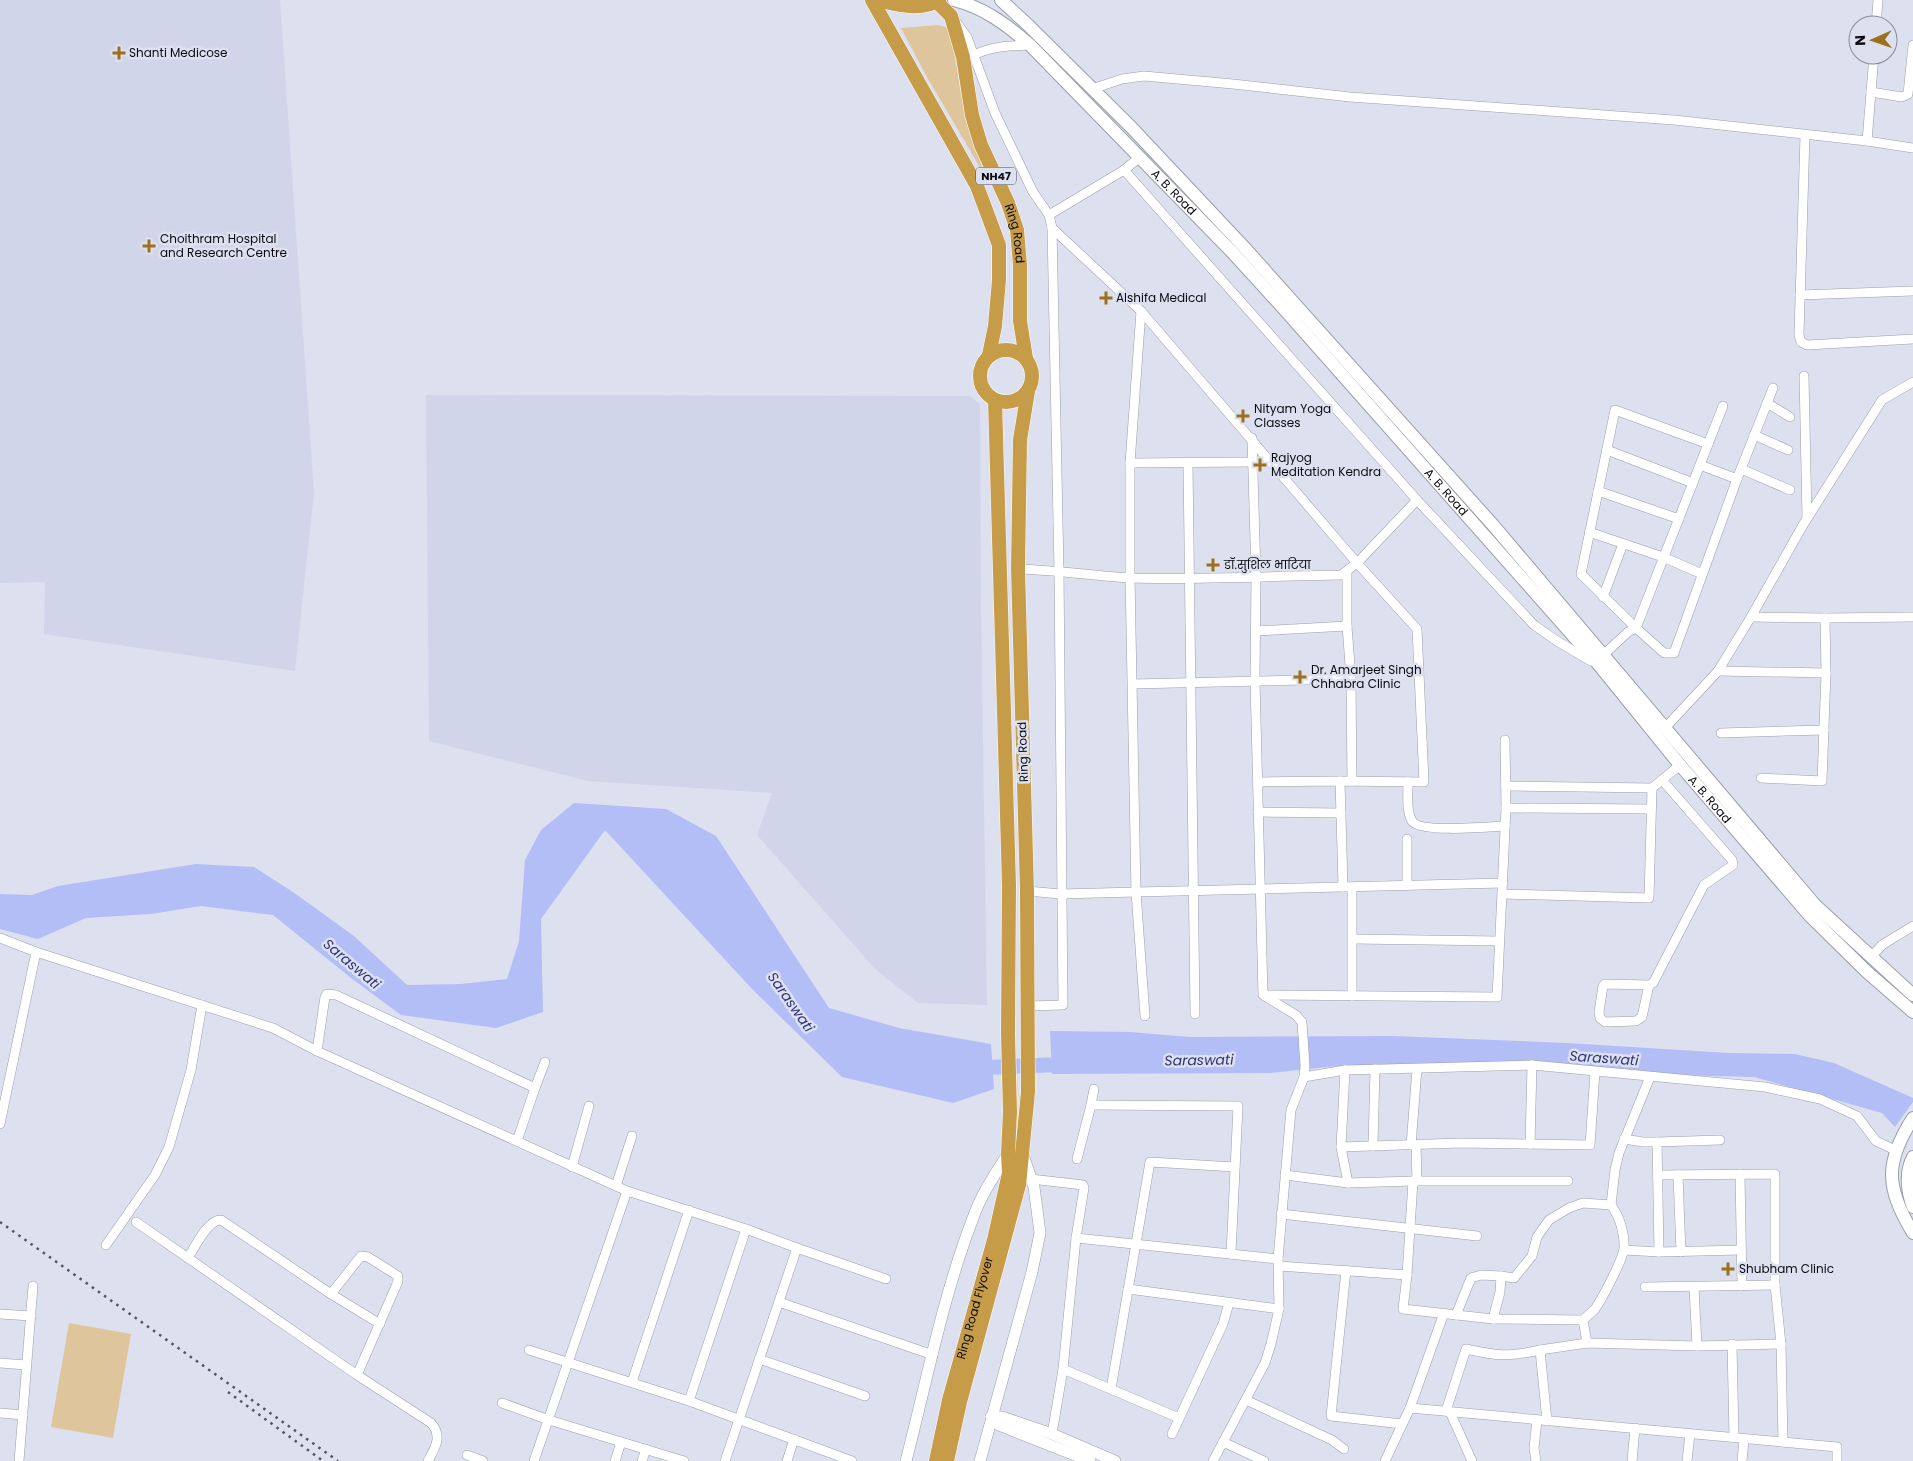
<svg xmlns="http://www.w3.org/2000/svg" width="1913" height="1461" viewBox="0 0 1913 1461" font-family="Poppins,'Noto Sans Devanagari',sans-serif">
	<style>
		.built { fill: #d0d5ea }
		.green { fill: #dfc59b }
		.water { fill: #b3bef7 }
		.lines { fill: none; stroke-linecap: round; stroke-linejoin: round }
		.river { stroke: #b3bef7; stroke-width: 15 }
		.minor-casing { stroke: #9b9eab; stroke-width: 10 }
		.tertiary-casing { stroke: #9b9eab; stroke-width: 12 }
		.secondary-casing { stroke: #9b9eab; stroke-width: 14 }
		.trunk-casing { stroke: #fff; stroke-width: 15 }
		.minor { stroke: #fff; stroke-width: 9 }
		.tertiary { stroke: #fff; stroke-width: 11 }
		.secondary { stroke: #fff; stroke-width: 12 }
		.trunk { stroke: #c69c48; stroke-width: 14 }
		.rail { stroke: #53555d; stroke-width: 2.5; stroke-dasharray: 2.5 5; stroke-linecap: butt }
		.poi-dot { fill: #9b711f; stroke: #dde0ef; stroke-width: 2 }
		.labels { text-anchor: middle; stroke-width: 5; stroke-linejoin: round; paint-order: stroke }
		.shield { fill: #dde0ef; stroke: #494b53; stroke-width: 1 }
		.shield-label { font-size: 11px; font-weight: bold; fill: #0a0b10 }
		.poi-label { font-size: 12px; fill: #0a0b10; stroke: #dde0ef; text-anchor: start }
		.street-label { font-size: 12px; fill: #0a0b10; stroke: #dde0ef }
		.water-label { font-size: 14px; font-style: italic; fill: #2f3476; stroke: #dde0ef }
	</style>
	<rect width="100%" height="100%" fill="#dde0ef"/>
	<g class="built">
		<path d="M0,0H280L314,492L295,671L44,634L45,582L0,583Z"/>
		<path d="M426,395L970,396L980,404L981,608L987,1005L918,1003L876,970L757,835L772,793L588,781L429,741Z"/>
	</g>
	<g class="green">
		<path d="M938,25L950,28L962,100L984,174L927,77L901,28Z"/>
		<path d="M69,1323L131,1334L113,1438L51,1427Z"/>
	</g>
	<g class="water">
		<path d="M574,803L666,809L716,836L829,1008L899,1028L991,1044L994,1089L953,1103L842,1077L753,990L605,830L541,919L543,1012L496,1028L401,1015L351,978L273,915L201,906L151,914L86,918L38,939L0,929V894L32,895L58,886L196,864L254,867L293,892L354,936L407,985L461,984L507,979L519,941L525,860L541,830Z"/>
		<path d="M1050,1031L1130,1032L1190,1037L1393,1036L1567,1043L1729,1053L1795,1054L1834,1063L1913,1098V1102L1895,1127L1882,1113L1754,1077L1672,1075L1566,1064L1337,1066L1271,1073L1052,1074Z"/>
	</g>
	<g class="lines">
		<path class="river" d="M974,1068L1071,1064"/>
		<defs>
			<g id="minor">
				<path d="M956,22L967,37L995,113L1033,192L1049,215L1052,228L1141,311L1357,563L1417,629L1424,782L1340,781L1258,782"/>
				<path d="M1876,25L1878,0"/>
				<path d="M974,55C992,46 1010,46 1030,45"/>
				<path d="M1092,89L1122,79L1144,76L1233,84L1350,97L1674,120L1867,141L1874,55"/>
				<path d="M1871,92L1902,97L1908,94L1913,45"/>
				<path d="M1805,135L1799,335L1801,342L1807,345L1913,339"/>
				<path d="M1867,141L1913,148"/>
				<path d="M1124,170L1140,157"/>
				<path d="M1049,215L1124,170L1417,500L1534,625L1557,641L1591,661"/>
				<path d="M1800,295L1913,291"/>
				<path d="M1141,311L1130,463V577L1136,892L1145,1016"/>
				<path d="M1804,376L1807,518"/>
				<path d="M1767,403L1790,417"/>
				<path d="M1754,435L1788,450"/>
				<path d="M1607,450L1693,483"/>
				<path d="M1130,463L1252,462"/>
				<path d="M1188,464L1195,1014"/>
				<path d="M1700,465L1737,479L1674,653H1664L1636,628L1581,574L1615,410L1708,444"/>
				<path d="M1741,469L1790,490"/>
				<path d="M1737,479L1773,388"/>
				<path d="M1598,491L1679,519"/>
				<path d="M1589,532L1663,557L1702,574"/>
				<path d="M1018,569C1056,570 1094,576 1132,578C1201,580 1271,576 1341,575L1357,563L1417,500"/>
				<path d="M1347,571V626L1351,679L1352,781"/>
				<path d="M1603,597L1623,544"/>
				<path d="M1751,617L1825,618L1913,617"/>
				<path d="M1256,631L1347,626"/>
				<path d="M1600,658L1628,632L1636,628L1723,406"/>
				<path d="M1718,671L1826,673"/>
				<path d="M1133,684L1351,679"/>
				<path d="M1665,728L1718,671L1751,617L1803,525L1882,400L1913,382"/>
				<path d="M1721,733L1824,730"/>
				<path d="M1761,778L1822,781L1826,673L1825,618"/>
				<path d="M1340,781L1343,887"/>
				<path d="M1408,782C1408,794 1406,810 1412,821C1419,833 1489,827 1505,826"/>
				<path d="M1506,786L1652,788L1680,765"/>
				<path d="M1506,808L1651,809"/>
				<path d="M1258,812L1341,813"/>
				<path d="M1407,839V885"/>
				<path d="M1352,887V996"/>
				<path d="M1027,891L1061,894L1136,892L1503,883"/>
				<path d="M1503,894L1649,898L1652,788"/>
				<path d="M0,938L36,952L273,1028L317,1051L627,1191L746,1229L797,1248L725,1461"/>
				<path d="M1353,939L1499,941"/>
				<path d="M1871,957L1882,945L1913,926"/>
				<path d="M1649,985L1642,1017L1636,1021L1605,1022L1600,1018L1599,1012L1603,986L1605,984L1649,985L1653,983L1704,885L1733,865L1732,860L1663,781"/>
				<path d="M1265,995L1497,997L1506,808L1505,740"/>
				<path d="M1028,1006L1063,1005L1059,571L1052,228"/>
				<path d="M317,1051L325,997L327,994L336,995L535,1088L517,1141"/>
				<path d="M1345,1070L1341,1147L1348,1183"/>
				<path d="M1304,1077L1345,1070L1532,1065L1765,1087L1820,1099L1857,1116L1876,1141L1895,1150"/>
				<path d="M535,1088L545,1062"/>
				<path d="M1091,1105L1238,1106L1231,1254"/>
				<path d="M0,1124L36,952"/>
				<path d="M1624,1139L1643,1142H1657"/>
				<path d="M1530,1144L1532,1065"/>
				<path d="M1411,1145L1417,1069"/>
				<path d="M1416,1145L1417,1181"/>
				<path d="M1373,1146L1375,1069"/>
				<path d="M1341,1147L1461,1143L1590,1145L1595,1072"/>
				<path d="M1077,1159L1091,1105L1094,1089"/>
				<path d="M572,1167L589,1106"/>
				<path d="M1740,1174L1742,1286"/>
				<path d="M1285,1175L1348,1183L1413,1181H1568"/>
				<path d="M1658,1175L1775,1174V1285L1781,1344L1783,1442"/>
				<path d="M1678,1175L1681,1252"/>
				<path d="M1031,1179L1083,1185L1084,1188L1076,1238L1063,1369L1052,1434"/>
				<path d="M1413,1181L1407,1275L1403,1309L1493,1319L1500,1292L1501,1276L1514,1278L1532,1256L1537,1237L1549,1220L1569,1208L1583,1203L1611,1205C1620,1217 1625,1234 1624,1249C1622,1261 1602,1299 1595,1309C1591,1313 1587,1316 1583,1320L1587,1343"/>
				<path d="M616,1186L632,1136"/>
				<path d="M1611,1205L1615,1170L1619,1153L1650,1077"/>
				<path d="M1281,1214L1477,1236"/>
				<path d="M136,1222L357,1375L431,1423C443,1436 435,1448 428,1461"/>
				<path d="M1076,1238L1278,1259"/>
				<path d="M106,1245L155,1175L169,1147L191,1070L202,1005"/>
				<path d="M797,1248L886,1279"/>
				<path d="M1624,1250L1659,1252L1741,1250"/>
				<path d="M1659,1252L1657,1142L1720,1140"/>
				<path d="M188,1258C195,1247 208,1219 221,1220L331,1294L380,1324"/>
				<path d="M1279,1266L1407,1275"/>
				<path d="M1346,1270L1331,1416L1402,1424"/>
				<path d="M1645,1287L1775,1285"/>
				<path d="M1694,1287L1697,1346"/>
				<path d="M1128,1289L1279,1309"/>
				<path d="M331,1294L361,1256L368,1257L398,1276V1281L396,1286L357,1375"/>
				<path d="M779,1302L933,1355"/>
				<path d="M0,1314L31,1316"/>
				<path d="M1456,1315L1471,1278L1481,1275L1501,1276"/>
				<path d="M1493,1319L1583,1320"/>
				<path d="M1732,1344L1734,1438"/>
				<path d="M529,1350L689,1401L852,1461"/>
				<path d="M1540,1350L1587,1343L1697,1346L1781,1344"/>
				<path d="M759,1359L865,1396"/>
				<path d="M0,1363L26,1365"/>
				<path d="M1063,1369L1179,1418"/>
				<path d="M632,1382L689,1210"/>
				<path d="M1111,1389L1150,1162L1235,1167"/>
				<path d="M1246,1400L1332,1440L1344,1449"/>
				<path d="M689,1401L746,1229"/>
				<path d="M502,1403L549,1420L684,1461"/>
				<path d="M1410,1408L1837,1447V1461"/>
				<path d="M1446,1411L1466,1349C1497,1356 1509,1357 1540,1350L1547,1421"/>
				<path d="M1450,1412L1472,1461"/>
				<path d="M0,1413L23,1415"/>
				<path d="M1172,1434L1223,1324L1229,1303"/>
				<path d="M1223,1442L1264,1461"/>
				<path d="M467,1455L483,1461"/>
				<path d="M19,1461L33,1286"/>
				<path d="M534,1461L627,1191"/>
				<path d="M615,1461L621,1442"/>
				<path d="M642,1461L646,1449"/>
				<path d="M787,1461L794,1439"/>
				<path d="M1213,1461L1265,1363L1271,1344L1279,1309L1278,1259L1291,1110L1304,1077L1305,1066L1302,1022L1296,1015L1263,995L1255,680L1256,576L1252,438"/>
				<path d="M1385,1461L1410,1408L1444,1313"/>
				<path d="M1536,1461L1534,1448L1537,1420"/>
				<path d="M1632,1461L1635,1428"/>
				<path d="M1687,1461L1690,1434"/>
				<path d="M1742,1461L1744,1439"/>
			</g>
			<g id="tertiary">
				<path d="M991,1417H1002L1052,1434L1115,1461"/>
				<path d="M991,1417L999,1425L1090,1461"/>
				<path d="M906,1461C927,1380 943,1296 973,1218C981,1195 995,1174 1008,1154L1023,1155L1034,1187L1040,1233L1032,1272L980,1461"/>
			</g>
			<g id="secondary">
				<path id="s1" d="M954,0C985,8 1007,25 1030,45L1232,252L1284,309L1599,665L1680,765L1810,916L1867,972L1913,1012"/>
				<path d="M1001,0L1029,26L1131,127L1243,246L1493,525L1815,905L1913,995"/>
				<path d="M1913,1118C1884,1163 1886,1188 1913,1233"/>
				<path d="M1913,1157C1905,1172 1907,1191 1913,1207"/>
			</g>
			<g id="trunk">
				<path d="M872,0L977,186L999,245V280L995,326L989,355"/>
				<path d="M877,0C896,4 921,12 939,0"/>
				<path id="s2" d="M937,2L951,16L963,57L972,115L981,145L1008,203L1017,230L1020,265V321L1026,358"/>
				<circle cx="1006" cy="376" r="26"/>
				<path id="s3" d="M936,1461L949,1400L994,1240L1009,1173L1008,1154L1010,1112L1008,1034L1009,885L995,400"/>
				<path d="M947,1461L960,1402L1019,1185L1028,1092L1027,891L1018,569L1020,440L1028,391"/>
			</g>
		</defs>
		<use href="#minor" class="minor-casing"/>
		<use href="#tertiary" class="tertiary-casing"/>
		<use href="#secondary" class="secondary-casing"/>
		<use href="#trunk" class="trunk-casing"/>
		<use href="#minor" class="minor"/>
		<use href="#tertiary" class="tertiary"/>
		<use href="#secondary" class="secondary"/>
		<use href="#trunk" class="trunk"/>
		<g class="rail">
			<path d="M0,1222L338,1461"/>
			<path d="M228,1392L323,1461"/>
		</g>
	</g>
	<g class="poi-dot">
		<path d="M116.5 45.5h5v5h5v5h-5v5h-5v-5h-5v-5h5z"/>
		<path d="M146.5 238.5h5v5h5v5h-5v5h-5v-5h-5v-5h5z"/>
		<path d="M1103.5 290.5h5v5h5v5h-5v5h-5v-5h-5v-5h5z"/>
		<path d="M1240.5 408.5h5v5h5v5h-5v5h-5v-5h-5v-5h5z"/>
		<path d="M1257.5 457.5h5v5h5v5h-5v5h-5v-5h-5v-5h5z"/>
		<path d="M1210.5 557.5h5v5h5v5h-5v5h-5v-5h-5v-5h5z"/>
		<path d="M1297.5 669.5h5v5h5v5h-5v5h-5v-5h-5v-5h5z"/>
		<path d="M1725.5 1261.5h5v5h5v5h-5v5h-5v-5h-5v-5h5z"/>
	</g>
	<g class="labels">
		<rect class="shield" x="976" y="167.5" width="40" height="17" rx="4"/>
		<g class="shield-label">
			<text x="996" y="180">NH47</text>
		</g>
		<g class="poi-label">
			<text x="129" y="57">Shanti Medicose</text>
			<text x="160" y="243">Choithram Hospital<tspan x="160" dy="14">and Research Centre</tspan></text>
			<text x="1116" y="302">Alshifa Medical</text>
			<text x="1254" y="413">Nityam Yoga<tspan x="1254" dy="14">Classes</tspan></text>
			<text x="1271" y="462">Rajyog<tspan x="1271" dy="14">Meditation Kendra</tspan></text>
			<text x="1224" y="569">डॉ.सुशिल भाटिया</text>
			<text x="1311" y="674">Dr. Amarjeet Singh<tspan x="1311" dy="14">Chhabra Clinic</tspan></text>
			<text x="1739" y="1273">Shubham Clinic</text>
		</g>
		<g class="street-label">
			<text dy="4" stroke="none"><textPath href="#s1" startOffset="295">A. B. Road</textPath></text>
			<text dy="4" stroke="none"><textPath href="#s2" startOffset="248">Ring Road</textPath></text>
			<text dy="4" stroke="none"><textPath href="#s1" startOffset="700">A. B. Road</textPath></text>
			<text transform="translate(1023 752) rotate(-92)" y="4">Ring Road</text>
			<text dy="4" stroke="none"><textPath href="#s1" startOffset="1105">A. B. Road</textPath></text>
			<text dy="4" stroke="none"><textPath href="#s3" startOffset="158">Ring Road Flyover</textPath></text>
		</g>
		<g class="water-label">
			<text transform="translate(352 964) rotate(40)" y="5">Saraswati</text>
			<text transform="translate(791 1002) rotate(55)" y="5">Saraswati</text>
			<text transform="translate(1604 1058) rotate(4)" y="5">Saraswati</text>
			<text transform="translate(1199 1060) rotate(-1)" y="5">Saraswati</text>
		</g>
	</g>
	<g transform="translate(1873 40) rotate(268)"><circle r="24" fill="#dde0ef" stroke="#898b96"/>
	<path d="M0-4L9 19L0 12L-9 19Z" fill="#9b711f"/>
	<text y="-8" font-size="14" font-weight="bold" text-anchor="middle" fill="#0a0b10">N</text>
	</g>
</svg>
